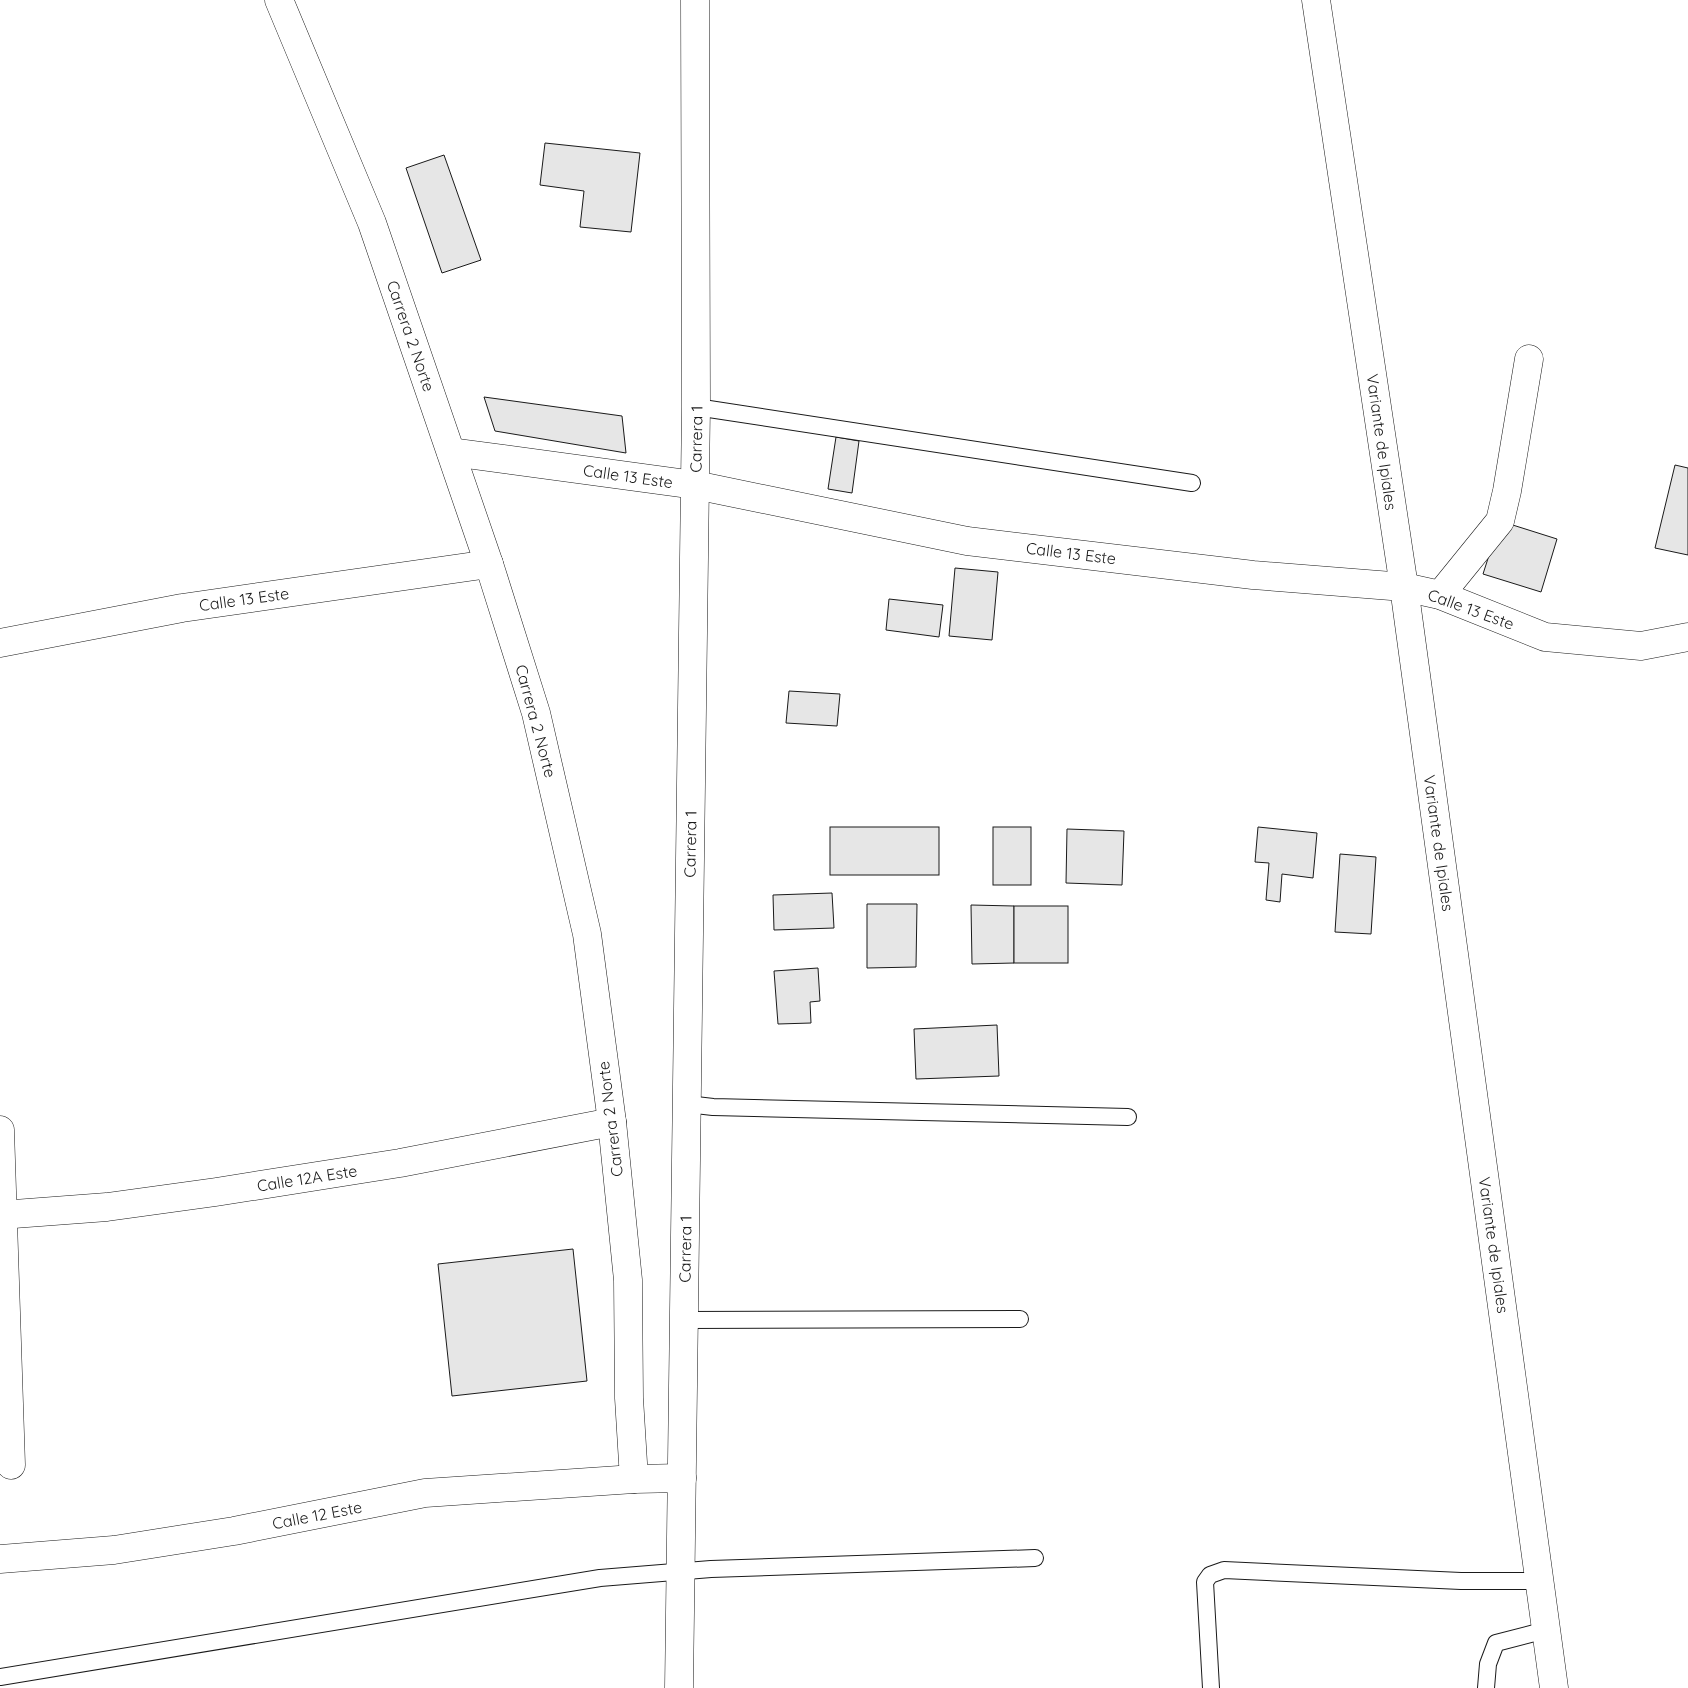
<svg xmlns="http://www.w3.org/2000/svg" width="1688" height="1688" viewBox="0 0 1688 1688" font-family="Quicksand,sans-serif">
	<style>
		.building { fill: #e6e6e6; stroke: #1a1a1a }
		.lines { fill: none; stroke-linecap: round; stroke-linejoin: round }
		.service-casing { stroke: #1a1a1a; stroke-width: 18 }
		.minor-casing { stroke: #1a1a1a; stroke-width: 29 }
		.primary-casing { stroke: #1a1a1a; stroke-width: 29 }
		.trunk-casing { stroke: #1a1a1a; stroke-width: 29 }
		.service { stroke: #fff; stroke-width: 16 }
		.minor { stroke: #fff; stroke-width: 28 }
		.primary { stroke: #fff; stroke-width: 28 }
		.trunk { stroke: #fff; stroke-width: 28 }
		.labels { text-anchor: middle; stroke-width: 4; stroke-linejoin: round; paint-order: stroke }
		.street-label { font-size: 16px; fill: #1a1a1a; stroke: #fff }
	</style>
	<rect width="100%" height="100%" fill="#fff"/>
	<g class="building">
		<path d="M545,143L640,153L631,232L580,227L584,191L540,185Z"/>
		<path d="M444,155L481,260L442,273L406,168Z"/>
		<path d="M484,397L622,416L626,453L495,431Z"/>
		<path d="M836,437L859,441L852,493L828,489Z"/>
		<path d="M1675,465L1688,468V555L1655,548Z"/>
		<path d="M1500,521L1557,539L1541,592L1483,574Z"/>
		<path d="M955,568L998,572L992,640L949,636Z"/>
		<path d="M889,599L943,605L939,637L886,630Z"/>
		<path d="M789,691L840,694L837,726L786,723Z"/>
		<rect x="830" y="827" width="109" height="48"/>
		<rect x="993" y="827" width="38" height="58"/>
		<path d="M1258,827L1317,833L1313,878L1282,874L1280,902L1266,900L1269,863L1255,862Z"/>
		<path d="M1067,829L1124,831L1122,885L1066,883Z"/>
		<path d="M1340,854L1376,857L1371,934L1335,932Z"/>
		<path d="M832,893L834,928L774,930L773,895Z"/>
		<path d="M867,904H917L916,967L867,968Z"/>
		<path d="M971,905L1014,906V963L972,964Z"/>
		<rect x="1014" y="906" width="54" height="57"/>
		<path d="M818,968L820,1001L810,1002L811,1023L778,1024L774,971Z"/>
		<path d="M997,1025L999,1076L916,1079L914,1029Z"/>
		<path d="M573,1249L587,1381L452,1396L438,1264Z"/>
	</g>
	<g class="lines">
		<defs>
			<g id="service">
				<path d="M696,407L1192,483"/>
				<path d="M687,1104L713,1107L1128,1117"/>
				<path d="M684,1320L1020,1319"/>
				<path d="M0,1677L600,1578L711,1569L1035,1558"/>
				<path d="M1211,1688L1205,1582L1210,1575L1224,1570L1461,1581H1540"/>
				<path d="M1486,1688L1488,1664L1496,1643L1546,1630"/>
			</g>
			<g id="minor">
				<path d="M279,0L372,223L489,564L536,713L587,934L612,1122L628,1280L629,1398L634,1479"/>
				<path d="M451,452L695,485L967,541L1253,575L1404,587L1440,595L1545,637L1641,646L1688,637"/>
				<path d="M1440,595L1500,521L1507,491L1529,359"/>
				<path d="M0,643L182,608L489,564"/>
				<path d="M0,1130L11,1465"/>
				<path d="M0,1215L107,1207L216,1192L400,1163L612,1122"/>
				<path d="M0,1559L114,1550L234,1531L425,1493L634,1479L682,1478"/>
			</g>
			<path id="primary" d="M679,1688L696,407L695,0"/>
			<path id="trunk" d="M1316,0L1404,587L1554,1688"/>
		</defs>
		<use href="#service" class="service-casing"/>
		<use href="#minor" class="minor-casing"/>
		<use href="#primary" class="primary-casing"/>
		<use href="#trunk" class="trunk-casing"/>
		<use href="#service" class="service"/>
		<use href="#minor" class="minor"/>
		<use href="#primary" class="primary"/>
		<use href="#trunk" class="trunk"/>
	</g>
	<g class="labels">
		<g class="street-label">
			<text transform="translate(411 336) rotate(71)" y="6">Carrera 2 Norte</text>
			<text transform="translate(696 439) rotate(-89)" y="6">Carrera 1</text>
			<text transform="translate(1382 442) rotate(82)" y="6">Variante de Ipiales</text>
			<text transform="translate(628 476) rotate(8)" y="6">Calle 13 Este</text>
			<text transform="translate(1071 553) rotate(7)" y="6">Calle 13 Este</text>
			<text transform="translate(244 599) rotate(-8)" y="6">Calle 13 Este</text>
			<text transform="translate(1471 609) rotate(20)" y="6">Calle 13 Este</text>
			<text transform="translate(536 721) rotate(75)" y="6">Carrera 2 Norte</text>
			<text transform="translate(1439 843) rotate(82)" y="6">Variante de Ipiales</text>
			<text transform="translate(690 844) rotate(-89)" y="6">Carrera 1</text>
			<text transform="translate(610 1119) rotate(-97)" y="6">Carrera 2 Norte</text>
			<text transform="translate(307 1178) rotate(-9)" y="6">Calle 12A Este</text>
			<text transform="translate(1494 1245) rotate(82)" y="6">Variante de Ipiales</text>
			<text transform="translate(685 1249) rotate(-89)" y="6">Carrera 1</text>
			<text transform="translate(317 1515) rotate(-11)" y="6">Calle 12 Este</text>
		</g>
	</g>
</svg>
